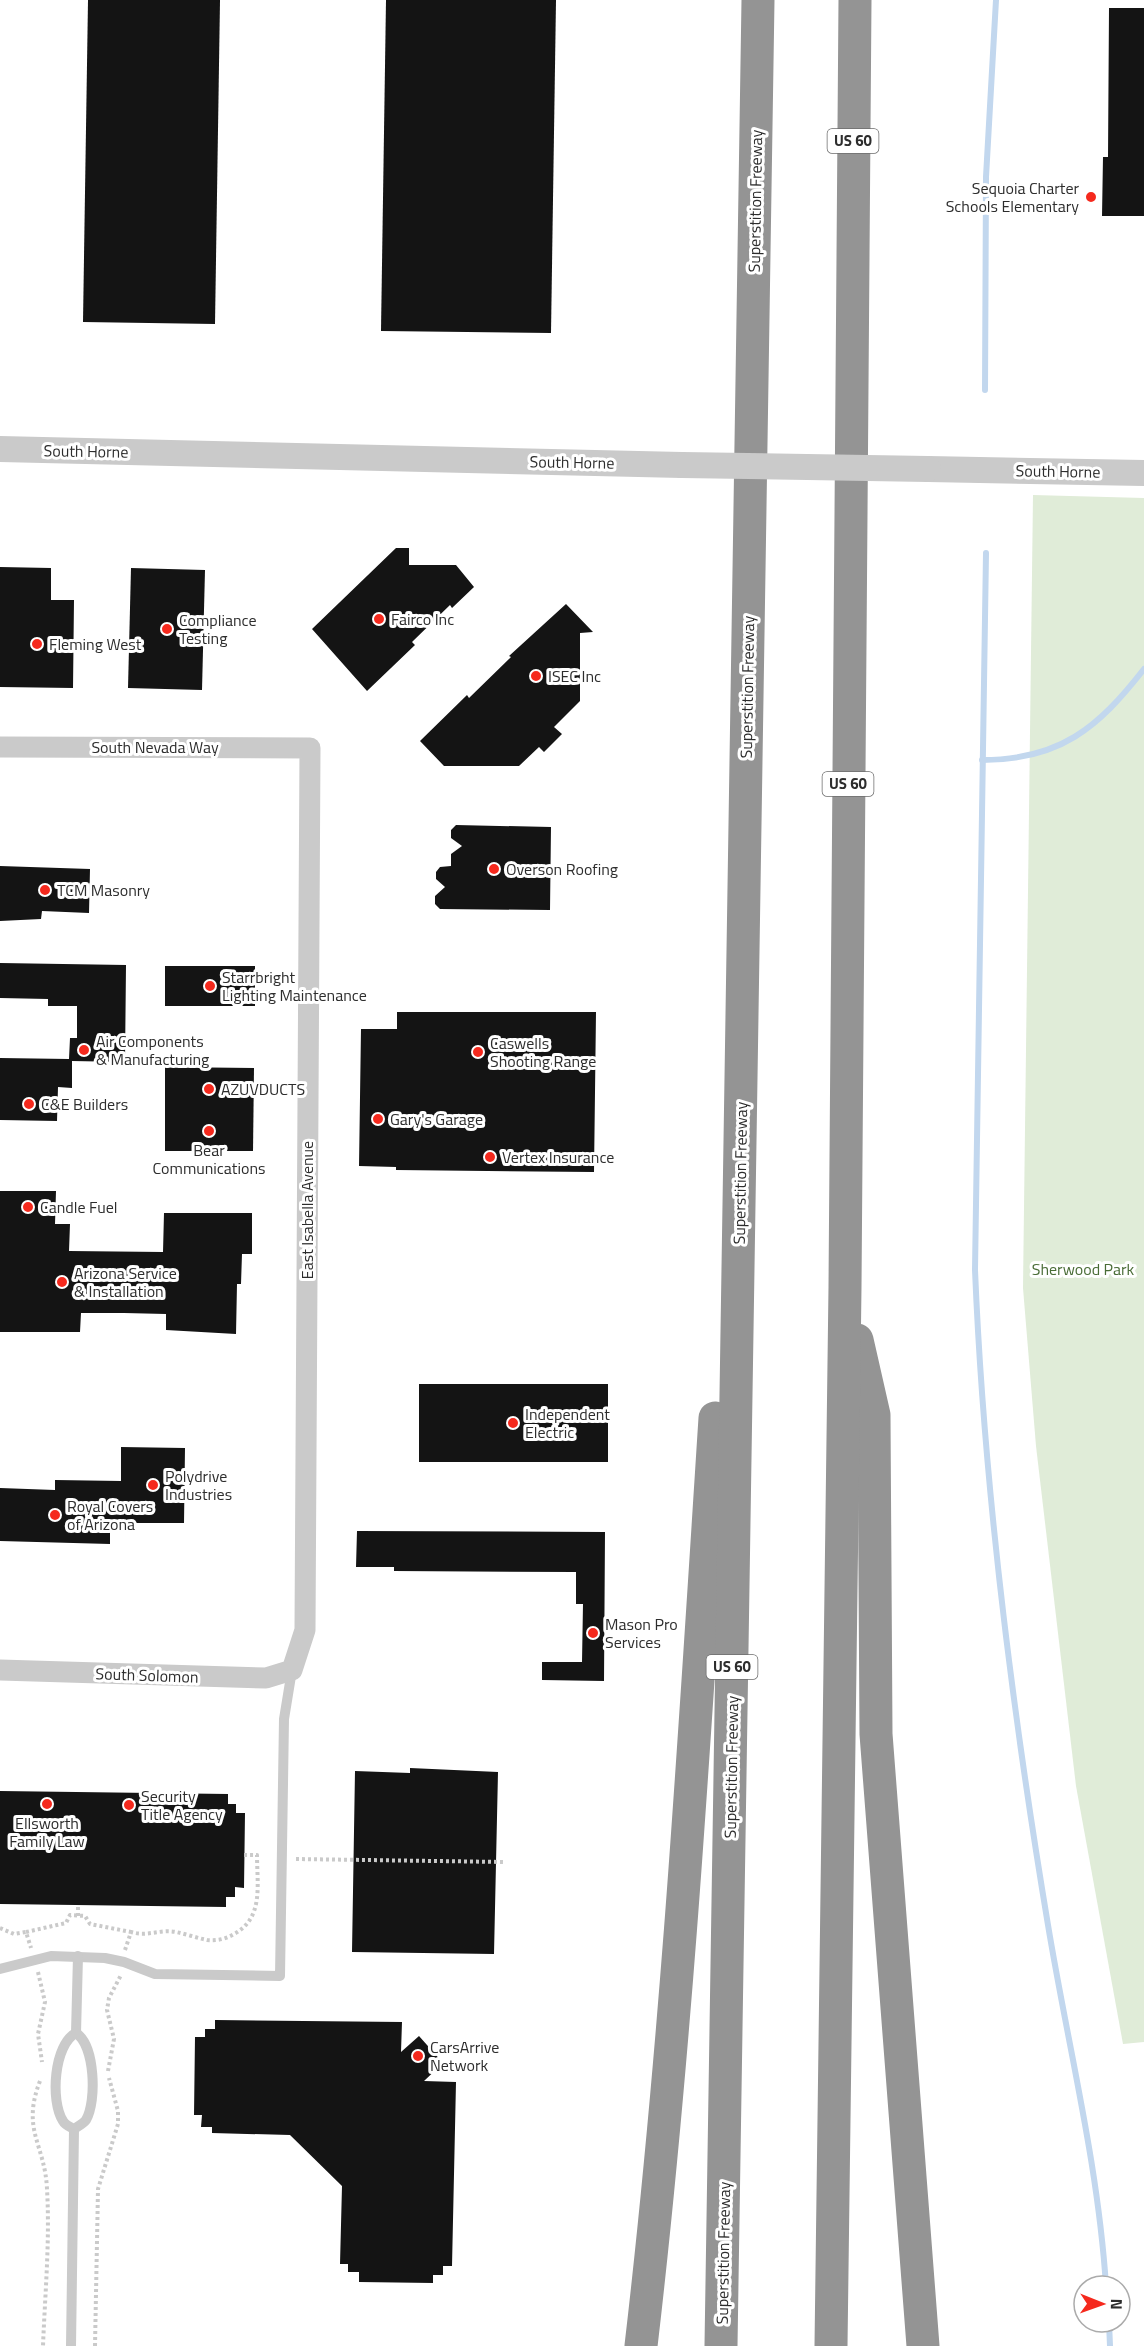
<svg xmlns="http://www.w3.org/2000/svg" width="1144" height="2346" viewBox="0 0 1144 2346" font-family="'Titillium Web',sans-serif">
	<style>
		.green { fill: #e0ecd8 }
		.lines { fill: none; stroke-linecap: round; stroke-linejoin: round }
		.stream { stroke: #c2d7ee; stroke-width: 6 }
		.building { fill: #141414 }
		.path { stroke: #cacaca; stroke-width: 4; stroke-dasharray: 3 3; stroke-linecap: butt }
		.service { stroke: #cacaca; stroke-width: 10 }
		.minor { stroke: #cacaca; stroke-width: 21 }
		.tertiary { stroke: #cacaca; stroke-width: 26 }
		.motorway { stroke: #949494; stroke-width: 33 }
		.tertiary-bridge { stroke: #cacaca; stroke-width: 26 }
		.poi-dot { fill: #f5291d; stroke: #fff; stroke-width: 2 }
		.labels { text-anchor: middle; stroke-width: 6; stroke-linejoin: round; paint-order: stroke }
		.shield { fill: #fff; stroke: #6c6c6c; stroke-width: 1.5 }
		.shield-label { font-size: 15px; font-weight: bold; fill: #2d2d2d }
		.poi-label { font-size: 16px; fill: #2d2d2d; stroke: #fff; text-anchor: start }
		.street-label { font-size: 16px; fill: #2d2d2d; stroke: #fff }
		.park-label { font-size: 16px; fill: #496c36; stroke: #fff }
	</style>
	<rect width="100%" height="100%" fill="#fff"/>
	<path class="green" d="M1033,495L1144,498V2042L1123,2044L1076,1786L1036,1446L1023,1288Z"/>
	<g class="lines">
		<g class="stream">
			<path d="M985,390L986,177L996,0"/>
			<path d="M986,553L975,1270C984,1489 1012,1709 1048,1925C1068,2046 1098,2163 1106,2286"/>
			<path d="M982,760C1060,760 1098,728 1144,669"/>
			<path d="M1109,2322L1110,2346"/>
		</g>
	</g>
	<g class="building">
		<path d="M88,0H220L215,324L83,322Z"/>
		<path d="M386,0H556L551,333L381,331Z"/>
		<path d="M1109,8H1144V216H1102L1103,157H1108Z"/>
		<path d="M396,548H409V565H456L474,587L452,608L450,605L412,642L415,645L367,691L312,629Z"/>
		<path d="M0,567L51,568V600H74L73,688L0,687Z"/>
		<path d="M131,568L205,570L202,690L128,688Z"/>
		<path d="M566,604L593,632L580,633V701L554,727L562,734L544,752L539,747L519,766H444L420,741L467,695L469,698L511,657L509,656Z"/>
		<path d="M456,825L551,827L550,910L440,909L435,904V896L445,887L436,879V872L440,867L451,866V854L462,846L451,838V830Z"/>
		<path d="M0,866L90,869L89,913L42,911L41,919L0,921Z"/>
		<path d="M0,963L126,965L125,1062L72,1061V1088L58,1087L57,1121L0,1120V1058L69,1059L70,1038H77V1006H48V999L0,998Z"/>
		<rect x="165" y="966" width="90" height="40"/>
		<path d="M397,1012H596L594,1172L396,1170V1167L359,1166L361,1029H397Z"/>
		<path d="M165,1067L254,1068L253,1151H165Z"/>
		<path d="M0,1191H56L55,1224H70L69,1251L163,1252L164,1213H252V1254H242L241,1284H237L236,1334L166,1330V1314L124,1313H81L80,1332H0Z"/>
		<rect x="419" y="1384" width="189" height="78"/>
		<path d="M121,1447L185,1448L184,1523H110V1544L0,1541V1488L55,1490V1480L121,1481Z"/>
		<path d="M357,1531L605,1532L604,1681L542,1680V1662H582L583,1604H576V1572L394,1571V1567H356Z"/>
		<path d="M410,1768L498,1772L494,1954L352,1952L355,1771L410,1773Z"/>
		<path d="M0,1791L228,1794V1804H236V1813H245L244,1888L235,1887V1897H226V1907L0,1904Z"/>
		<path d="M215,2020L402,2022L401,2052L419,2036L443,2063L424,2081L456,2082L452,2266H443V2275H433V2283L359,2282V2272H348V2264H340L342,2186L290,2135L212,2133V2127H201L202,2115H194L195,2037H205V2029H215Z"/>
	</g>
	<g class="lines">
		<g class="path">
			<path d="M296,1859L505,1862"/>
			<path d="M78,1916V1905"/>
			<path d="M0,1928L14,1934L26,1932L31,1948"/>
			<path d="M26,1932L66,1923L70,1915L85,1916L90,1924L131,1932"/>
			<path d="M125,1950L131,1932C148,1937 159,1929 176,1932C186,1934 197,1938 207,1940C217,1941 226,1939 234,1934C264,1918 257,1885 257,1855H244"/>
			<path d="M38,1972L45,2002L38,2034L42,2062"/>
			<path d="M108,2071L114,2039L107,2010L109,1998L121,1975"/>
			<path d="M40,2081C21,2130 45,2144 47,2189C50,2240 45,2294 43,2346"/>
			<path d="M95,2346L98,2189L118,2124V2111L109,2078"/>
		</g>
		<g class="service">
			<path d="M0,1969L51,1956L105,1958L124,1962L155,1974L280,1976L284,1719L292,1670"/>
			<path d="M76,2033C95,2045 97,2101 86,2120C83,2124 78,2126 74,2129C70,2127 65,2125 63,2121C50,2101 54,2044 76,2033Z"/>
			<path d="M76,2033L78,1956"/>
			<path d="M71,2346L74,2129"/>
		</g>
		<path class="minor" d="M0,747L310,748L305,1630L292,1670L266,1678L0,1670"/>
		<g class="tertiary">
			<path d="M0,449L682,465"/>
			<path d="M928,469L1144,473"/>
		</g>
		<g class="motorway">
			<path d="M857,1340L874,1415L876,1734L923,2346"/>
			<path d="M641,2346C677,2038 695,1728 715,1418"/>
			<path d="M721,2346L758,0"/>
			<path d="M831,2346L845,1287L855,0"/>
		</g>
		<path class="tertiary-bridge" d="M682,465L928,469"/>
	</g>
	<g class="poi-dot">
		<circle cx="1091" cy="197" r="6"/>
		<circle cx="379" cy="619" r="6"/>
		<circle cx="167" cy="629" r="6"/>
		<circle cx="37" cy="644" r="6"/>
		<circle cx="536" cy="676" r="6"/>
		<circle cx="494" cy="869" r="6"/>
		<circle cx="45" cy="890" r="6"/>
		<circle cx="210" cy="986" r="6"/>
		<circle cx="84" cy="1050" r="6"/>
		<circle cx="478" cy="1052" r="6"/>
		<circle cx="209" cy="1089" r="6"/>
		<circle cx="29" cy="1104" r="6"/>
		<circle cx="378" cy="1119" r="6"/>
		<circle cx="209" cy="1131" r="6"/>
		<circle cx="490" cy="1157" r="6"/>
		<circle cx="28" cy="1207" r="6"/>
		<circle cx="62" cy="1282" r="6"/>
		<circle cx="513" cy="1423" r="6"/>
		<circle cx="153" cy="1485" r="6"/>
		<circle cx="55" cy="1515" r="6"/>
		<circle cx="593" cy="1633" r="6"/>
		<circle cx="47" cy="1804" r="6"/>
		<circle cx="129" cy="1805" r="6"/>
		<circle cx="418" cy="2056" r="6"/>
	</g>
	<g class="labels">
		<g class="shield">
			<rect x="827.5" y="129" width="51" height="24" rx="4.5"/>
			<rect x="822.5" y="772" width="51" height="24" rx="4.5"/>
			<rect x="706.5" y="1655" width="51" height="24" rx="4.5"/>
		</g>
		<g class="shield-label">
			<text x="853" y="146">US 60</text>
			<text x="848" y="789">US 60</text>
			<text x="732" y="1672">US 60</text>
		</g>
		<g class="poi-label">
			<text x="1079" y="194" text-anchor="end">Sequoia Charter<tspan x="1079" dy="18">Schools Elementary</tspan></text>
			<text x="391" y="625">Fairco Inc</text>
			<text x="179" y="626">Compliance<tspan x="179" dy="18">Testing</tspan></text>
			<text x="49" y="650">Fleming West</text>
			<text x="548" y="682">ISEC Inc</text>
			<text x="506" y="875">Overson Roofing</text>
			<text x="57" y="896">TCM Masonry</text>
			<text x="222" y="983">Starrbright<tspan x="222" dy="18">Lighting Maintenance</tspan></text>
			<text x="96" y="1047">Air Components<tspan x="96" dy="18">&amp; Manufacturing</tspan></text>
			<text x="490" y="1049">Caswells<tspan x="490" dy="18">Shooting Range</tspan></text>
			<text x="221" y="1095">AZUVDUCTS</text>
			<text x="41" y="1110">C&amp;E Builders</text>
			<text x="390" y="1125">Gary's Garage</text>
			<text x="209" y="1156" text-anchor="middle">Bear<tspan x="209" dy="18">Communications</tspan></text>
			<text x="502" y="1163">Vertex Insurance</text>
			<text x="40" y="1213">Candle Fuel</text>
			<text x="74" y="1279">Arizona Service<tspan x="74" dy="18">&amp; Installation</tspan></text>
			<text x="525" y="1420">Independent<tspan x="525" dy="18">Electric</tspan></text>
			<text x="165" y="1482">Polydrive<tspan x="165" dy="18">Industries</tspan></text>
			<text x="67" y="1512">Royal Covers<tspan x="67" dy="18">of Arizona</tspan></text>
			<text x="605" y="1630">Mason Pro<tspan x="605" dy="18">Services</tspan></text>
			<text x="141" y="1802">Security<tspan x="141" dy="18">Title Agency</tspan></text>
			<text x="47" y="1829" text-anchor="middle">Ellsworth<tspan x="47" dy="18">Family Law</tspan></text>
			<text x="430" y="2053">CarsArrive<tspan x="430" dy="18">Network</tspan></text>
		</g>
		<g class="street-label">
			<text transform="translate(755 201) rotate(-89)" y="6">Superstition Freeway</text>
			<text transform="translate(86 451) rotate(1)" y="6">South Horne</text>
			<text transform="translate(572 462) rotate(1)" y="6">South Horne</text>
			<text transform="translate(1058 471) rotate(1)" y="6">South Horne</text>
			<text transform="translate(747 687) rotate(-89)" y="6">Superstition Freeway</text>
			<text x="155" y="753">South Nevada Way</text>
			<text transform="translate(740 1173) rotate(-89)" y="6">Superstition Freeway</text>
			<text transform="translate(307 1210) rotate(-90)" y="6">East Isabella Avenue</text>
			<text transform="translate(147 1675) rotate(2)" y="6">South Solomon</text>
			<text transform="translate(731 1767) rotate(-89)" y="6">Superstition Freeway</text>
			<text transform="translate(723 2253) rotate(-89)" y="6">Superstition Freeway</text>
		</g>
		<g class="park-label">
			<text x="1083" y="1275">Sherwood Park</text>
		</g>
	</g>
	<g transform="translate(1102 2304) rotate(91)"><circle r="28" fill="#ffffff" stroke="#ababab" stroke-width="1.5"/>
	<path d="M0-4.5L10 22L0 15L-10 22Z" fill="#f5291d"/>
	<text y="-9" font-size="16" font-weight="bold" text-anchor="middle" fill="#2d2d2d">N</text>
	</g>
</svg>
